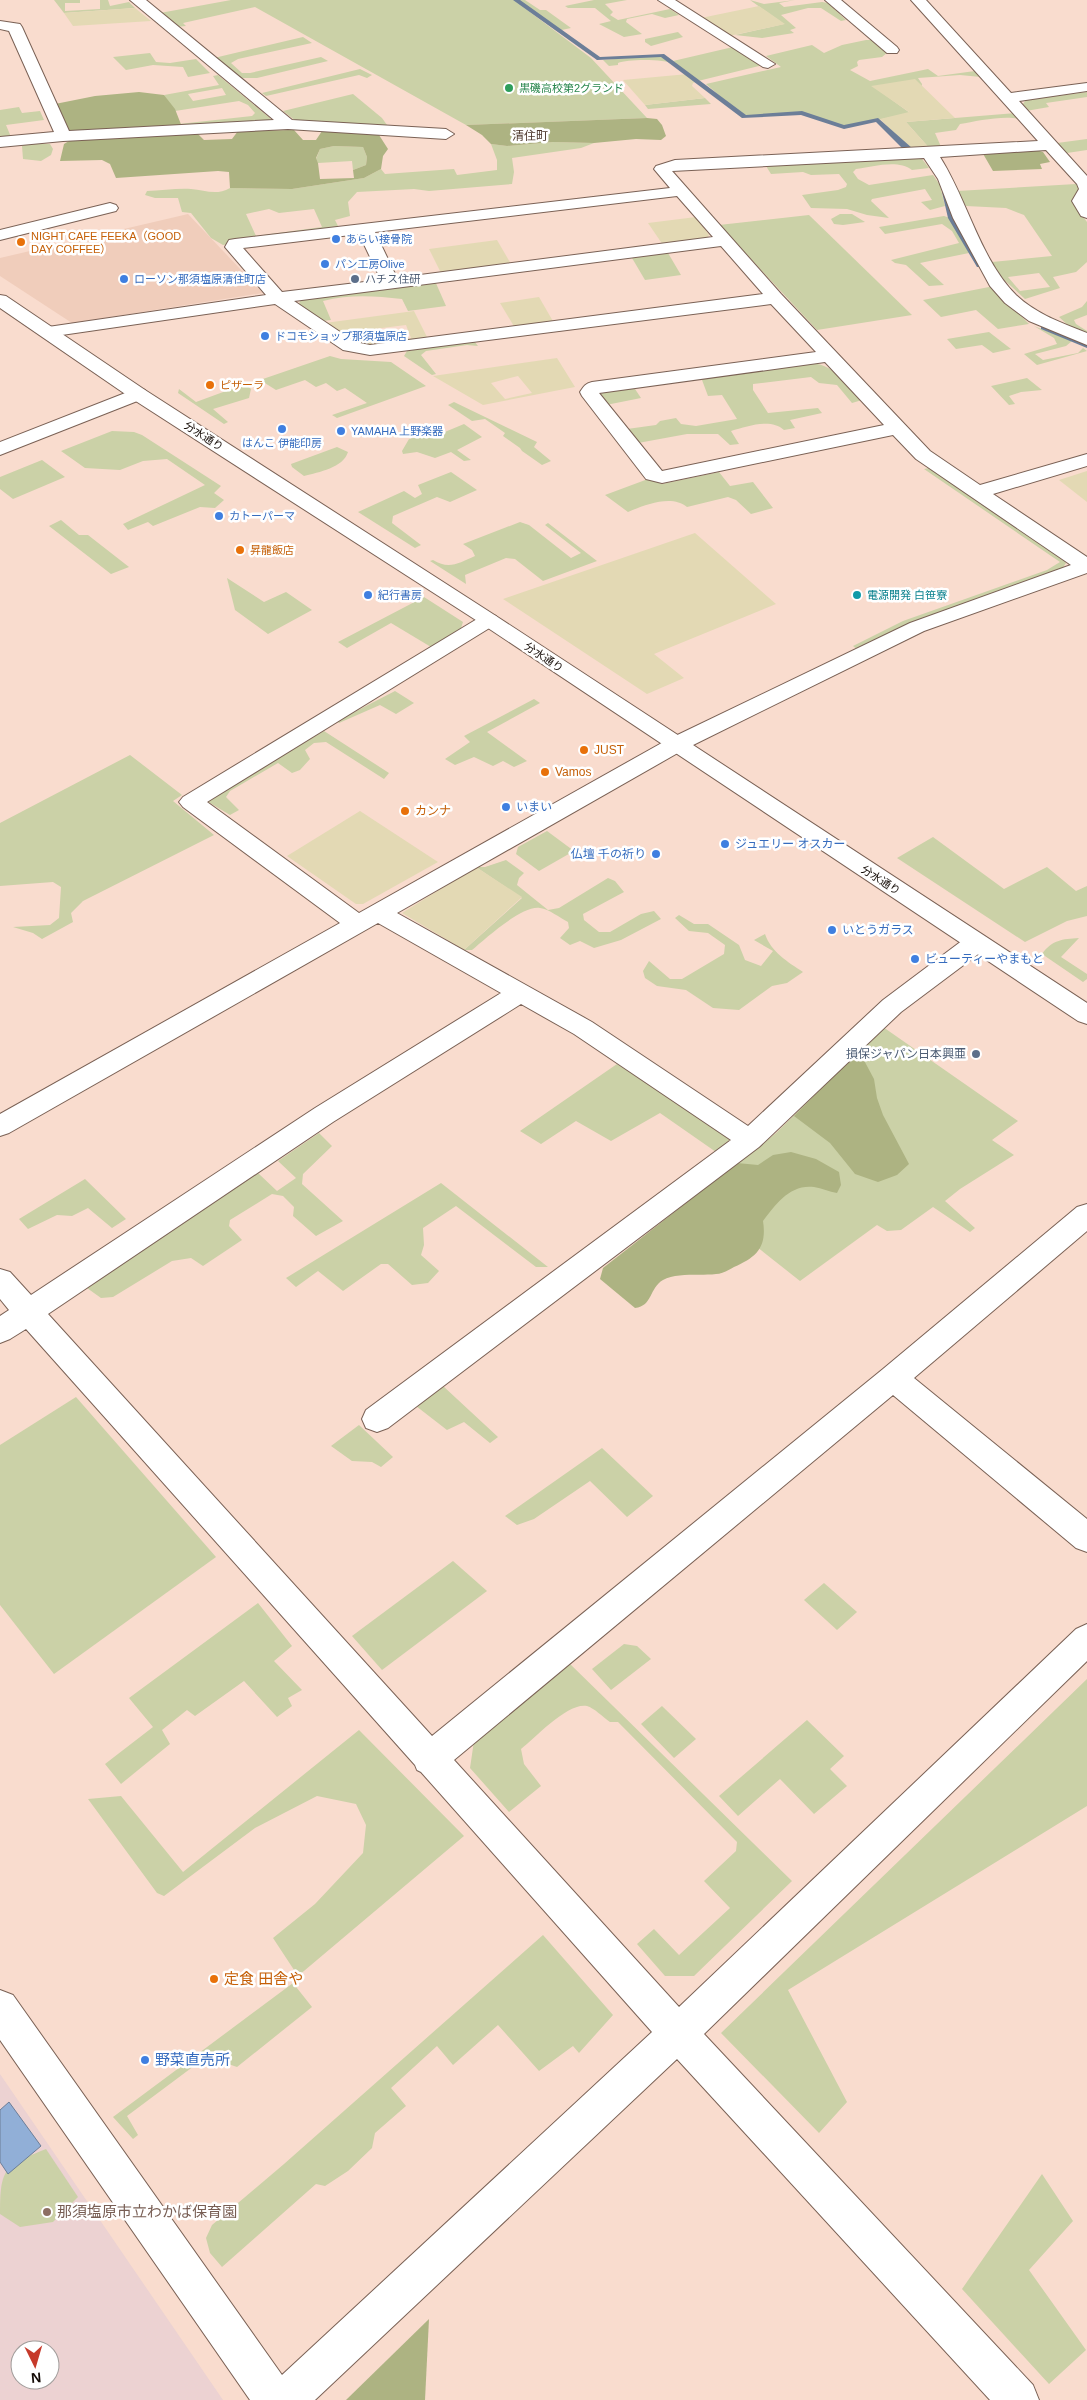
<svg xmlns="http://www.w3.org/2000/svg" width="1087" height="2400" viewBox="0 0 1087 2400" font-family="Arial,'Noto Sans JP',sans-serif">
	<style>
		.built { fill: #f0cdbb }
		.education { fill: #ecd2d2; fill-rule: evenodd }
		.green { fill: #cbd1a7; fill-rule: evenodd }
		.forest { fill: #adb382; fill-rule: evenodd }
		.sand { fill: #e3d9b4; fill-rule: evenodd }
		.water { fill: #91afd7; stroke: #6c7e98 }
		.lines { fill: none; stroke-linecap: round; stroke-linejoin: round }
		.stream { fill: #6c7e98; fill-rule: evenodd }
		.minor-casing { stroke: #7a6155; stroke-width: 2 }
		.tertiary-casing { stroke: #7a6155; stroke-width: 2 }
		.minor { fill: #fff; fill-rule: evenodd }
		.tertiary { fill: #fff; fill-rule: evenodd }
		.leisure-dot { fill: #2e9e5b; stroke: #fff; stroke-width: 2 }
		.shop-dot { fill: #3f7fe0; stroke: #fff; stroke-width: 2 }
		.food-dot { fill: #e8710a; stroke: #fff; stroke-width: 2 }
		.service-dot { fill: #5c6f8a; stroke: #fff; stroke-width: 2 }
		.culture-dot { fill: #0f9aa8; stroke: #fff; stroke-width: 2 }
		.education-dot { fill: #8d6e63; stroke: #fff; stroke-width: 2 }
		.labels { text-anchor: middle; stroke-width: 5; stroke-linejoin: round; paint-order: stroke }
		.far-leisure-label { font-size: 11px; fill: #27864d; stroke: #fff; text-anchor: start }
		.far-food-label { font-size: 11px; fill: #c56008; stroke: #fff; text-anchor: start }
		.far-shop-label { font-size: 11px; fill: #366cbe; stroke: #fff; text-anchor: start }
		.far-service-label { font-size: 11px; fill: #4e5e75; stroke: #fff; text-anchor: start }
		.far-street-label { font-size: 11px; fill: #140b06; stroke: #fff }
		.far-culture-label { font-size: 11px; fill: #0d838f; stroke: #fff; text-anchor: start }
		.far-quarter-label { font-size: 12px; fill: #4b352a; stroke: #fff }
		.food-label { font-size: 12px; fill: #c56008; stroke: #fff; text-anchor: start }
		.shop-label { font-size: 12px; fill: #366cbe; stroke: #fff; text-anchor: start }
		.service-label { font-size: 12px; fill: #4e5e75; stroke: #fff; text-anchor: end }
		.near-food-label { font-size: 15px; fill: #c56008; stroke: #fff; text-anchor: start }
		.near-shop-label { font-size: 15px; fill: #366cbe; stroke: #fff; text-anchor: start }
		.near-education-label { font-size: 15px; fill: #785e54; stroke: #fff; text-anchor: start }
	</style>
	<rect width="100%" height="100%" fill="#f9dcce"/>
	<path class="built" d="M188,214L263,293L72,323L0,276V258Z"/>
	<path class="education" d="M0,2074L223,2400H0ZM20,2350H50V2380H20Z"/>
	<g class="green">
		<path d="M54,0H80V3H65V11L100,9V0H108L110,6L129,2L135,8L64,13Z"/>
		<path d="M231,0H525L540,10H546L571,28L557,31L522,6L591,58L647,118L466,125L255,7L183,23L186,26L176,27L160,13Z"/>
		<path d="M594,0H627L605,4L613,12L610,15L618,20L670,9L679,15L665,18L652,14L627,19L626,22L642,34L624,37L599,24L611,21L595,8H568L565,6Z"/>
		<path d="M750,0L764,4L795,0L779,3L784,7L822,2L828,3L846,20L841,21L821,8H808L781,15L796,28L790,30L794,33L762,38L735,35L784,24Z"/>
		<path d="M678,32L683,37L651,46L645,42V39Z"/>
		<path d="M303,37L312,43L238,59L231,63L242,73H250L321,57L328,61L257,78H239L214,58Z"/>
		<path d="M866,40H873L888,52L882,57L859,60L857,62L858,66L850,70L870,81L928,69L938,76L975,71L981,77L960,75L918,78L922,84L921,90L881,92L910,113L844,127L802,113L744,117L706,84L781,67L766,56L812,45L824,53L842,45Z"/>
		<path d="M733,47L761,63L759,66L698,81C690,76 683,68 674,64C665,59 628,59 618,63V65L609,66L603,60L662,55L673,61Z"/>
		<path d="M150,53L156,62L170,63L196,59L210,73L188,77L183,67L153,65L126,70L113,57Z"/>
		<path d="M360,69L372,75L367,78L359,75L266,96L262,93Z"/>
		<path d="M218,75L271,119V122L182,127L179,124L252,116L255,113L248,105L239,101L175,111L164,95L219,85L213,76ZM222,88L226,95L193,101L188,94Z"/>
		<path d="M1087,92V97L1046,103L1049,107L1026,111L1022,105L1026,100Z"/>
		<path d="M353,94L382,118L387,125L381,127L297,122L283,111Z"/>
		<path d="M705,98L711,104L648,109L645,105Z"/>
		<path d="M19,107L22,113L40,111L44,120L6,125L11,137L0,138V110Z"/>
		<path d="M1016,113L1019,119C1004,115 976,121 960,124L956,130L935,133L942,149L931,150L906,122Z"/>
		<path d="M1087,139V150L1067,153L1057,143Z"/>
		<path d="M553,142L594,143L581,148L512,158L514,172L512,184L429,191L414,189L357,192L348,202L350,216L335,220L339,228L223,245L211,238L191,213L182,212L178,198H155L145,195L147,191C161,191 177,188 191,189C205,190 216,196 230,188L292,189L364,178L381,169L385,174L454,169L457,175L497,170V160L491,144L507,146ZM269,209L279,213L314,209L322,227L256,236L246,214Z"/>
		<path d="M27,143L50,144L53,149L51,155L41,161L23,159L22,146Z"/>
		<path d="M334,146L363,147L367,157L366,165L353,170L352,161L318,163L316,159L320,149Z"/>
		<path d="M919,155L929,168L912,170C898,159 872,167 856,169L853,172L858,179L869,185L933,175L940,185L945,206L930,210L921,202L932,200L925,189L872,199L871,201L889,218L867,215L847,209L811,208L802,195L838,190L846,187L847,184L839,174L811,175L803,172L771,174L766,166Z"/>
		<path d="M1076,184L1080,189L1075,194L1072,202L1087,222V262L1076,272L1053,277L1060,288L1025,299L1001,277L992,262L1052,256L1024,215L1006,208L966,206L957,191ZM1039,273L1050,287L1020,291L1008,277Z"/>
		<path d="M840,214H852L865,222L843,225L834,224L831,219Z"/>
		<path d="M809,215L912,315L817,330L719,225Z"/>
		<path d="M944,216L950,218L969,253L920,263L944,285L929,286L906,265L895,263L891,260L959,243L952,231L942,224L885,234L879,227Z"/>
		<path d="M668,253L681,275L645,280L632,258Z"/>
		<path d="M435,281L446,306L408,311L402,299C375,296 350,294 323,301L331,320L323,321L299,304L300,301L310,298Z"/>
		<path d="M989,287L994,288L1029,324L998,329L976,310L941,317L923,300Z"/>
		<path d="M1087,301V315L1074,320L1076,324L1087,331V335L1070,327L1059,317L1082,307Z"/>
		<path d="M1034,326L1072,341L1066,346L1035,354L1043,360L1078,353L1083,348L1087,351L1037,365L1024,354L1057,344L1054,338Z"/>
		<path d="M989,332L1011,349L993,353L982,345L956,349L947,339Z"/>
		<path d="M474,341L478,346L467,345L426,351L421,355L436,374L432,375L404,356L407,351Z"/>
		<path d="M330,356L341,359L391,362L426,386L337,418L332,415L367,403L345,388L337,391L326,383L316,387L305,380L276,390L260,380Z"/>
		<path d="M807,363C834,363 845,382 862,400L852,403L837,385L819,383L811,377L753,384V390L768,413L818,408L822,413L790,420L795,428L784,430C771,418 748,426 731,431L739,444L730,445L718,434H687L638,443L627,429L656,425L660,421L676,418L681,424L696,426L737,419L722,395L708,396L702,380L705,377Z"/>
		<path d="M1027,378L1042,390L1021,392L1009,396L1015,404L1009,405L991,386Z"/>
		<path d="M245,384L251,389L249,398L213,409L228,422L224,424L178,393L179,389L196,402Z"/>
		<path d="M633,386L641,398L606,405L599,396L604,391Z"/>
		<path d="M454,402L537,442L534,447L551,461L542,465L522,451L520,448L503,436L505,433L485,419L472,421L448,405Z"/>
		<path d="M464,424L482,437L457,450L471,460L464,461L451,452L435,458L417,452L403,454L402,451L409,439L433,433L440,434Z"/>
		<path d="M112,431L134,432L142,435L221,486L214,493L224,500L215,508L200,507L153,526L148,522L128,530L123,524L205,485L167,459L143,461L120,470L85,468L61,451Z"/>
		<path d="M337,447L348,452C343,468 319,472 304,476L292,467L291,464Z"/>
		<path d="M42,460L65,477L13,499L0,489V477Z"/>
		<path d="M929,468L1062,557L1066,563L1062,569L907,624L858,650L853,646L903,621L1047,570L1060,562L924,469Z"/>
		<path d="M451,472L477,490L450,502L437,497L393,516L392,523L421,545L415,548L358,512L404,491L415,498L422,494L418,485Z"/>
		<path d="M719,472L730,486L753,482L773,508L751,514L736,500L728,497L687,507C672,494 644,505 628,512L605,495L648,479L662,484Z"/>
		<path d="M61,520L79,535H88L129,567L111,574L49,526Z"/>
		<path d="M520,522L529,525L571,558L581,553L545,525L548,523L597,561L543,581L515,559L506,558L465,575L466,584L430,561L433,560C449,570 459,563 475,556L472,550L463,544Z"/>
		<path d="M227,578L264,602L286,592L312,610L268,634L235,610Z"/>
		<path d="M424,597L463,622L461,628L431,647L391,623L347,648L338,642Z"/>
		<path d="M395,691L414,703L396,714L380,705L339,723L337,721Z"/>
		<path d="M534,699L540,703L487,732L527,761L514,767L503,761L493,766L474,757L455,765L445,759L470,742L464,736Z"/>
		<path d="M324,731L389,773L384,779L326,742L314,743L305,750L310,759L300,770L292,773L278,763L230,791L226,797L239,810L230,815L205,800Z"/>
		<path d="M130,755L182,795L173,801L214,835L83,901L71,913L73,922L42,939L33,933L13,927L50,925L59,918L61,887L53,882L0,886V823Z"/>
		<path d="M547,831L574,851L539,871L516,854L518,847Z"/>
		<path d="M933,837L1004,889L1047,867L1076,891L1087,886V916L1067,921L1025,942L897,858Z"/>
		<path d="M506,860L524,873L519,878L517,885L548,910L559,908L608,878L615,881L624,892L583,914L584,920L599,932H610L641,914L654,911L661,919L621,940L594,948L580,941L570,945L560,938L569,928L568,922C560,918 549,909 540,908C522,905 485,939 472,950H464L522,898L476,867H485Z"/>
		<path d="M679,915L694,924H708L739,945L745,960L761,966L773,951L754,940L765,934C771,952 788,962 803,972L787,983L772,986L739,1010L713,1008L686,990L657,986L645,978L643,971L649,961L670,979H682L724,954L725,945L708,933L689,931L675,918Z"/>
		<path d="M1079,938L1061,957L1087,974V979L1083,982L1042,954C1052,940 1062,939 1079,938Z"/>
		<path d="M883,1027L1018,1121L992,1140L1014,1155L960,1189L945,1201L975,1228L970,1232L933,1207L901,1230L887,1231L877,1225L800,1281L695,1198L776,1133Z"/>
		<path d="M617,1064L732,1138L716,1152L660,1113L611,1141L576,1121L541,1144L520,1131Z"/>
		<path d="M319,1133L332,1146L303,1174L302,1184L343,1221L316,1236L293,1216L294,1207L283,1196L272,1194L230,1220L229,1226L242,1240L203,1266L191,1258L172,1261L113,1297L101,1298L87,1288L258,1173L277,1191L296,1178L278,1161Z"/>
		<path d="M85,1179L126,1219L112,1228L88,1208L72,1216L57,1215L28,1229L19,1219Z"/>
		<path d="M441,1183L548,1267H536L456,1206L423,1228L424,1245L421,1255L439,1271L428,1283L412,1285L388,1264H381L343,1291L318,1271L296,1287L286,1278Z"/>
		<path d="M443,1386L498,1437L490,1443L464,1422L447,1430L416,1406Z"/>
		<path d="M76,1397L216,1557L54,1674L0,1605V1445Z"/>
		<path d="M359,1425L393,1457L381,1467L372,1462L352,1461L331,1446Z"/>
		<path d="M602,1448L653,1496L627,1517L590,1481L534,1519L517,1525L505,1516Z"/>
		<path d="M453,1561L487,1591L382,1670L352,1636Z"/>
		<path d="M824,1583L857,1612L837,1630L804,1600Z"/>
		<path d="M258,1603L292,1646L274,1661L302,1690L288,1698L292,1706L277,1717L244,1681L195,1716L187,1710L162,1730L170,1744L121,1784L105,1764L153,1727L129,1698Z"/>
		<path d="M624,1644L637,1646L651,1659L611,1690L592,1669Z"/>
		<path d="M568,1662L792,1881L694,1976H665L637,1944L654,1929L679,1955L730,1908L704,1881L736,1851L737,1842L618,1722H610C603,1717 594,1708 587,1706C568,1702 535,1738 521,1749L524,1764L541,1786L509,1812L470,1768L474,1741Z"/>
		<path d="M1087,1679V1806L788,1990L847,2102L819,2133L721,2033Z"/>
		<path d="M662,1706L696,1739L674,1758L641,1724Z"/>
		<path d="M807,1720L844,1756L830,1769L847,1786L814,1814L780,1779L738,1816L719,1796Z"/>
		<path d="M359,1730L464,1836L298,1976L273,1938L315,1904L363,1853L366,1825L356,1804L317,1796L255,1828L164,1896L157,1893L88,1799L121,1796L183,1872Z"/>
		<path d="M543,1935L613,2015L579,2053L573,2046L539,2071L498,2025L453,2065L437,2046L391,2088L406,2106L375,2133L372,2148L348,2171L325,2186L316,2184L222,2267L210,2253L206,2238L212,2225L284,2164Z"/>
		<path d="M293,1983L312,2007L237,2067L211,2058L202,2060L127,2116L138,2135L133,2139L113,2117Z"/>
		<path d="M46,2149L78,2197L53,2222L20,2227L0,2214C0,2168 4,2166 46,2149Z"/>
		<path d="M1042,2174L1073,2221L1029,2270L1086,2350L1049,2384L962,2289Z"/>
	</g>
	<g class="forest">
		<path d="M139,92L164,95L175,109L182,127L197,133L204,140L232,139L238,131L294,130L303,140H316L322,131L379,135L388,149L383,156L381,169L364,178L292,189L230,188L229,172L218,171L116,178L110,164L102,160L60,161L64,144L69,141L55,104L95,96ZM334,146L363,147L367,157L366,165L353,170L354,178L320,179L318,163L316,158L320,149Z"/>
		<path d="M647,118L657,119L662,125L666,136L661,140L636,139L594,143L553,142L507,146L491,144L482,135L466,125Z"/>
		<path d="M1036,150L1043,152L1050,162L1040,164L1042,169L993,171L982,152Z"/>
		<path d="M859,1051L874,1079L877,1098L883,1115L909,1164L897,1175L878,1182L855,1174L830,1143L794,1116Z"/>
		<path d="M791,1152L816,1159L839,1172L841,1185L837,1193C829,1192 822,1188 814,1187C790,1184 776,1204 763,1221C767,1247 757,1257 734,1267C729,1270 722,1274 716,1274C701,1276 677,1272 663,1280C649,1288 653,1306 635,1308L600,1279L603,1268L737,1163L758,1165L773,1155Z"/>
		<path d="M429,2319L425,2400H346Z"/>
	</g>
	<g class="sand">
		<path d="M759,6L785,24L729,36L701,18Z"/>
		<path d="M135,8L151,21L73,26L64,13Z"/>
		<path d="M688,74L698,81L693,83L692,86L705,98L645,105L623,80Z"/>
		<path d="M915,79L955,118L906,122L931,150L912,151L880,119L909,112L871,86Z"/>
		<path d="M696,217L709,235L706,239L663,245L648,223Z"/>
		<path d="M497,240L511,264L441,273L429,249Z"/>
		<path d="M539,297L554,323L515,328L500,303Z"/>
		<path d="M414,311L428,339L370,346L361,345L325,323ZM406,325L411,338L379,342L374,329Z"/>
		<path d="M557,358L575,387L483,405L433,376ZM518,376L532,393L505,399L491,383Z"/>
		<path d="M1087,471V502L1059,480Z"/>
		<path d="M695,533L776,604L654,654L684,678L647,694L503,599Z"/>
		<path d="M360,811L438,862L363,904H356L287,856Z"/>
		<path d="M476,867L522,897L464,950L402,913Z"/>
	</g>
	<path class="water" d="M9,2102L41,2146L8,2174L0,2162V2110Z"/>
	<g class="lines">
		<g class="stream">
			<path d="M513,0H520L600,57L664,54L746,115L802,111L844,125L878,118L912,148L925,154L921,156L906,152L876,122L844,129L801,115L742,118L661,57L597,60Z"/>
			<path d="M942,192L949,194L956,218L984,265L983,267H977L948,218Z"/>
			<path d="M1041,325H1047L1087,343V348L1041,329Z"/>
		</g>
		<defs>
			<g id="minor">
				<path d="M130,0H146L292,120L446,129L454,134L446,139L288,129L63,141L0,147V137L54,132L9,31L0,29V21L20,24L22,27L69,131L274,120Z"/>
				<path d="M658,0H675L775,64L768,68L763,67Z"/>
				<path d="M825,0H841L897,47L899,50L897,53H887Z"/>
				<path d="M911,0H926L1011,93L1087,83V91L1019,101L1087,176V218L1081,216L1072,201L1079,189L1077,184L1046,150L940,157C967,199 980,259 1016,295C1036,314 1062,323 1087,333V345L1029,321L1005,303L990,286L953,218L938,179L924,158L672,171L781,294L930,451L980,485L1087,454V466L993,494L1087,557V573L924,631L683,750L397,913L592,1022L748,1126L883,1000L967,937L976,935L985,937L988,943L985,949L901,1012L759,1147L388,1428L377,1432L366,1428L362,1419L366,1410L731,1140L574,1034L521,1004L333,1122L48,1314L432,1736L883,1369L1077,1207L1087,1204V1231L914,1378L1087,1519V1552L1076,1548L893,1395L454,1760L679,2007L1076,1629L1087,1624V1661L704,2034L1033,2385L1039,2400H990L677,2059L315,2400H250L0,2040V1990L13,1995L282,2375L652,2032L421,1772L417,1770L415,1765L26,1329L10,1339L0,1343V1316L9,1310L0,1299V1269L10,1272L31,1295L315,1108L501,993L378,923L9,1133L0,1136V1114L340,923L183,807L179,802L183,797L482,616L489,614L496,616L499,620L496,624L207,802L359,913L667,740L910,623L1071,565L916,459L893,435L662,483L646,479L582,396L580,392C584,386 585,384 592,382L816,352L771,304L370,355L343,350L275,304L48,337L42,336L39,332L42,328L48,327L266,295L225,247L229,240L235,239L670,188L654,169L656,166L675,160L1038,141ZM677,196L713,237L397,278L375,232ZM359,234L381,280L282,292L243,248ZM721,246L763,294L370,345L355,342L294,301ZM825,362L884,425L662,471L599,393Z"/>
				<path d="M110,203L116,205L118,208L116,211L0,240V230Z"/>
				<path d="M138,388L145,390L147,394L145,398L0,455V442Z"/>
			</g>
			<path id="tertiary" d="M0,295L6,296L145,390L496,616L1087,1003V1024L1078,1021L482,624L131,398L0,308Z"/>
		</defs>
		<use href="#minor" class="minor-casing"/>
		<use href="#tertiary" class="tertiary-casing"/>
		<use href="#minor" class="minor"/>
		<use href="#tertiary" class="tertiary"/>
	</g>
	<circle class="leisure-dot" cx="509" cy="88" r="5"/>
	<g class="shop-dot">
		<circle cx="336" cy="239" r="5"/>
		<circle cx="325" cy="264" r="5"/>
		<circle cx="124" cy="279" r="5"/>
		<circle cx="265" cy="336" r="5"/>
		<circle cx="282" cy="429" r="5"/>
		<circle cx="341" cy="431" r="5"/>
		<circle cx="219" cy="516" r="5"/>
		<circle cx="368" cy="595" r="5"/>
		<circle cx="506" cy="807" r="5"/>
		<circle cx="725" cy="844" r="5"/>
		<circle cx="656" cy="854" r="5"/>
		<circle cx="832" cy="930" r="5"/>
		<circle cx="915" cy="959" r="5"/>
		<circle cx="145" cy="2060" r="5"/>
	</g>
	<g class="food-dot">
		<circle cx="21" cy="242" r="5"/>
		<circle cx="210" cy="385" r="5"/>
		<circle cx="240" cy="550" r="5"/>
		<circle cx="584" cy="750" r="5"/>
		<circle cx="545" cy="772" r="5"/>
		<circle cx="405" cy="811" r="5"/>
		<circle cx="214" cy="1979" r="5"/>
	</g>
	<g class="service-dot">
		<circle cx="355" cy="279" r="5"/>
		<circle cx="976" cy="1054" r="5"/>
	</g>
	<circle class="culture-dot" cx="857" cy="595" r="5"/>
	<circle class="education-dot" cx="47" cy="2212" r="5"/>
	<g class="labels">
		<g class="far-leisure-label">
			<text x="519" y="92">黒磯高校第2グランド</text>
		</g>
		<g class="far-food-label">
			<text x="31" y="240">NIGHT CAFE FEEKA（GOOD<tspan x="31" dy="13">DAY COFFEE）</tspan></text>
			<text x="220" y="389">ピザーラ</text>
			<text x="250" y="554">昇龍飯店</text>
		</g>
		<g class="far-shop-label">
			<text x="346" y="243">あらい接骨院</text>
			<text x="335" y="268">パン工房Olive</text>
			<text x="134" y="283">ローソン那須塩原清住町店</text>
			<text x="275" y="340">ドコモショップ那須塩原店</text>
			<text x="351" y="435">YAMAHA 上野楽器</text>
			<text x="282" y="447" text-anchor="middle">はんこ 伊能印房</text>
			<text x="229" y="520">カトーパーマ</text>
			<text x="378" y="599">紀行書房</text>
		</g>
		<g class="far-service-label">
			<text x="365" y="283">ハチス住研</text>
		</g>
		<g class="far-street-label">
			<text transform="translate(204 436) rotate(33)" y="4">分水通り</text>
			<text transform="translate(544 657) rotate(34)" y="4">分水通り</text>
			<text transform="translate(881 880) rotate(33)" y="4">分水通り</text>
		</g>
		<g class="far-culture-label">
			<text x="867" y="599">電源開発 白笹寮</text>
		</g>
		<g class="far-quarter-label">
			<text x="530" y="140">清住町</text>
		</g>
		<g class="food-label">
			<text x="594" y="754">JUST</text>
			<text x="555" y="776">Vamos</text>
			<text x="415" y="815">カンナ</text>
		</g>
		<g class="shop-label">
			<text x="516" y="811">いまい</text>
			<text x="735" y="848">ジュエリー オスカー</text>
			<text x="646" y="858" text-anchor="end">仏壇 千の祈り</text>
			<text x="842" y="934">いとうガラス</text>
			<text x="925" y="963">ビューティーやまもと</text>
		</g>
		<g class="service-label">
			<text x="966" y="1058">損保ジャパン日本興亜</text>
		</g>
		<g class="near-food-label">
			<text x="224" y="1984">定食 田舎や</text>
		</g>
		<g class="near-shop-label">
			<text x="155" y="2065">野菜直売所</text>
		</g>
		<g class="near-education-label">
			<text x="57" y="2217">那須塩原市立わかば保育園</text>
		</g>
	</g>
	<g transform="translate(35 2365) rotate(175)"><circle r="24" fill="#ffffff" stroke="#a19d9b"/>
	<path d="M0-4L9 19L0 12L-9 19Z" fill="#c63a2b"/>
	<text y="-8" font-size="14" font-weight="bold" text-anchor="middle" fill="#140b06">N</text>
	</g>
</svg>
